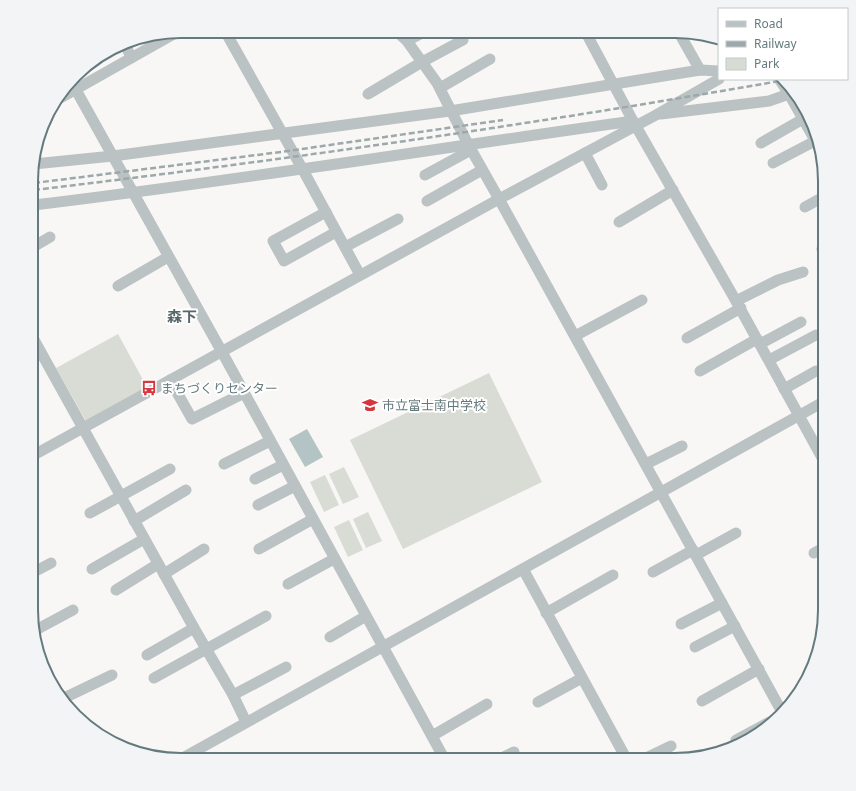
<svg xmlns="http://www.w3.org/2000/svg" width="856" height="791" viewBox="0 0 856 791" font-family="'Noto Sans','Noto Sans JP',sans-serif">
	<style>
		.green { fill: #d9dcd5 }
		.water { fill: #b4c4c4 }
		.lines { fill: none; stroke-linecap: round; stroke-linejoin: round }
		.minor { stroke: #bbc2c3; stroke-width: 11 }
		.rail { stroke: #9da8aa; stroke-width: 2.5; stroke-dasharray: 6 3; stroke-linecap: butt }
		.labels { text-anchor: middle; stroke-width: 4; stroke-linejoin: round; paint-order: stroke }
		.poi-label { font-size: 13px; fill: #657a7e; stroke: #fff; text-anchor: start }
		.quarter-label { font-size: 15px; font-weight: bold; fill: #57676a; stroke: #fff }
		.rim { fill: none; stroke: #657a7e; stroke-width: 2 }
	</style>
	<rect width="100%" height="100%" fill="#f8f7f5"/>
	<g class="green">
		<path d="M118,334L147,387L86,421L56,368Z"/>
		<path d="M489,373L542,482L403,549L350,440Z"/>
		<path d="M344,467L359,497L343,504L329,474Z"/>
		<path d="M325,475L339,505L324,512L310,482Z"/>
		<path d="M368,512L382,541L366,548L353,519Z"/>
		<path d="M349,520L363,550L348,557L334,527Z"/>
	</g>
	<path class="water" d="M307,429L323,457L305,467L289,439Z"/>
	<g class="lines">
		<g class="minor">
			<path d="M225,31L303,170L360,275"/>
			<path d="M396,31L407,41L437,83L468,144L499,199L782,712"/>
			<path d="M585,31L633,121L736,301L825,463"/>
			<path d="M678,31L700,70"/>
			<path d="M407,41L426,31"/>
			<path d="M125,43L131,58"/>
			<path d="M779,79L789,94"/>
			<path d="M440,88L490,59"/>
			<path d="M76,90L222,352L445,760"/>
			<path d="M368,94L422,62L463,40"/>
			<path d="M55,101L179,31"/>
			<path d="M661,114L769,101L789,94L820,149"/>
			<path d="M761,143L803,119"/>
			<path d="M585,153L602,185"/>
			<path d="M773,163L815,141"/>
			<path d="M34,164L113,156L450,111L700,70L719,71"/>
			<path d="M425,175L471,150"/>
			<path d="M427,201L482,170"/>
			<path d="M34,205C234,181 433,149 633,121"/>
			<path d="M805,207L825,196"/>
			<path d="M326,212L273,241L284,261L336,232"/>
			<path d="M619,222L673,190"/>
			<path d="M33,247L50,237"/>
			<path d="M345,247L398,219"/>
			<path d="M822,249L825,248"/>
			<path d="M118,286L168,257"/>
			<path d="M736,301L778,280L803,272"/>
			<path d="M575,336L642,300"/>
			<path d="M33,338L194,628L233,695L246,722"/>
			<path d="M687,338L741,308"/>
			<path d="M760,344L801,322"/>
			<path d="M769,360L816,335"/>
			<path d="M700,371L757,339"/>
			<path d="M170,380L192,419L244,393"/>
			<path d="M784,389L816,371"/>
			<path d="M32,456L499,199L656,115L719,79"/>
			<path d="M224,464L270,441"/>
			<path d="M646,464L682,446"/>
			<path d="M255,479L283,465"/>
			<path d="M258,505L295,486"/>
			<path d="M90,513L170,469"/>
			<path d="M134,521L186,490"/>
			<path d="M259,549L313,519"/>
			<path d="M814,553L825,547"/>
			<path d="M696,555L736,533"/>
			<path d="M92,569L144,539"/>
			<path d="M523,569L627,760"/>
			<path d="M653,572L693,550"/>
			<path d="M32,573L51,563"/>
			<path d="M164,574L204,549"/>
			<path d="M288,584L334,559"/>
			<path d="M116,590L158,564"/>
			<path d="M546,613L613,575"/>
			<path d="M681,624L722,603"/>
			<path d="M34,631L73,610"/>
			<path d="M330,637L366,616"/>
			<path d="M695,647L735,626"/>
			<path d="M147,655L194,628"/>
			<path d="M154,678L266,616"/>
			<path d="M233,695L286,667"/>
			<path d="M62,699L112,675"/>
			<path d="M702,701L759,669"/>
			<path d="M538,702L582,678"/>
			<path d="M432,736L487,704"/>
			<path d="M738,745L736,740L779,717"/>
			<path d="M179,760L825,401"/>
			<path d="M498,760L514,752"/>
			<path d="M642,760L671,746"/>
		</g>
		<g class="rail">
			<path d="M34,183L281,152L503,120"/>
			<path d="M34,190C285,160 536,124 785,80"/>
		</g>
	</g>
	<defs>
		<symbol id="bus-bare" viewBox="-9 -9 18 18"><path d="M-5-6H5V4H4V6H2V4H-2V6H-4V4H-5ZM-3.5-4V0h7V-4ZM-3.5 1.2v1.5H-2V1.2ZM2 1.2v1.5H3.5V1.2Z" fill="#d6373e" stroke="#fff" stroke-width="2.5" paint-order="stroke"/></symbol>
		<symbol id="school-bare" viewBox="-9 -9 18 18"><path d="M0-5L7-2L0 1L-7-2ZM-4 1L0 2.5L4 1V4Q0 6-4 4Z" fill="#d6373e" stroke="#fff" stroke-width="2.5" paint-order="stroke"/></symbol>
	</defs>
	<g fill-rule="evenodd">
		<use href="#bus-bare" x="138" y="377" width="22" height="22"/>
		<use href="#school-bare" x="359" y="394" width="22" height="22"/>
	</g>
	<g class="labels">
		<g class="poi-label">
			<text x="161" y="393">まちづくりセンター</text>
			<text x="382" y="410">市立富士南中学校</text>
		</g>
		<g class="quarter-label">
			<text x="182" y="322">森下</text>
		</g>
	</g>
	<path d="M0 0H856V791H0ZM181 38H675A143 143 0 0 1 818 181V610A143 143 0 0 1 675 753H181A143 143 0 0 1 38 610V181A143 143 0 0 1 181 38Z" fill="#f3f4f5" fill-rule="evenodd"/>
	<path class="rim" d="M181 38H675A143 143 0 0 1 818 181V610A143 143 0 0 1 675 753H181A143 143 0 0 1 38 610V181A143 143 0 0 1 181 38Z"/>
	<rect x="718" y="8" width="130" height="72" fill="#ffffff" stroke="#c1cacb"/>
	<rect x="726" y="21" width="20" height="6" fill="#bbc2c3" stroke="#c1cacb"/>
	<text x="754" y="28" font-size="12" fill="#657a7e">Road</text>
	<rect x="726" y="41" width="20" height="6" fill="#9da8aa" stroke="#c1cacb"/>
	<text x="754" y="48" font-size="12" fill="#657a7e">Railway</text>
	<rect x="726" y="58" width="20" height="12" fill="#d9dcd5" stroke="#c1cacb"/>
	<text x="754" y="68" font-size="12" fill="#657a7e">Park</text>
</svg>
